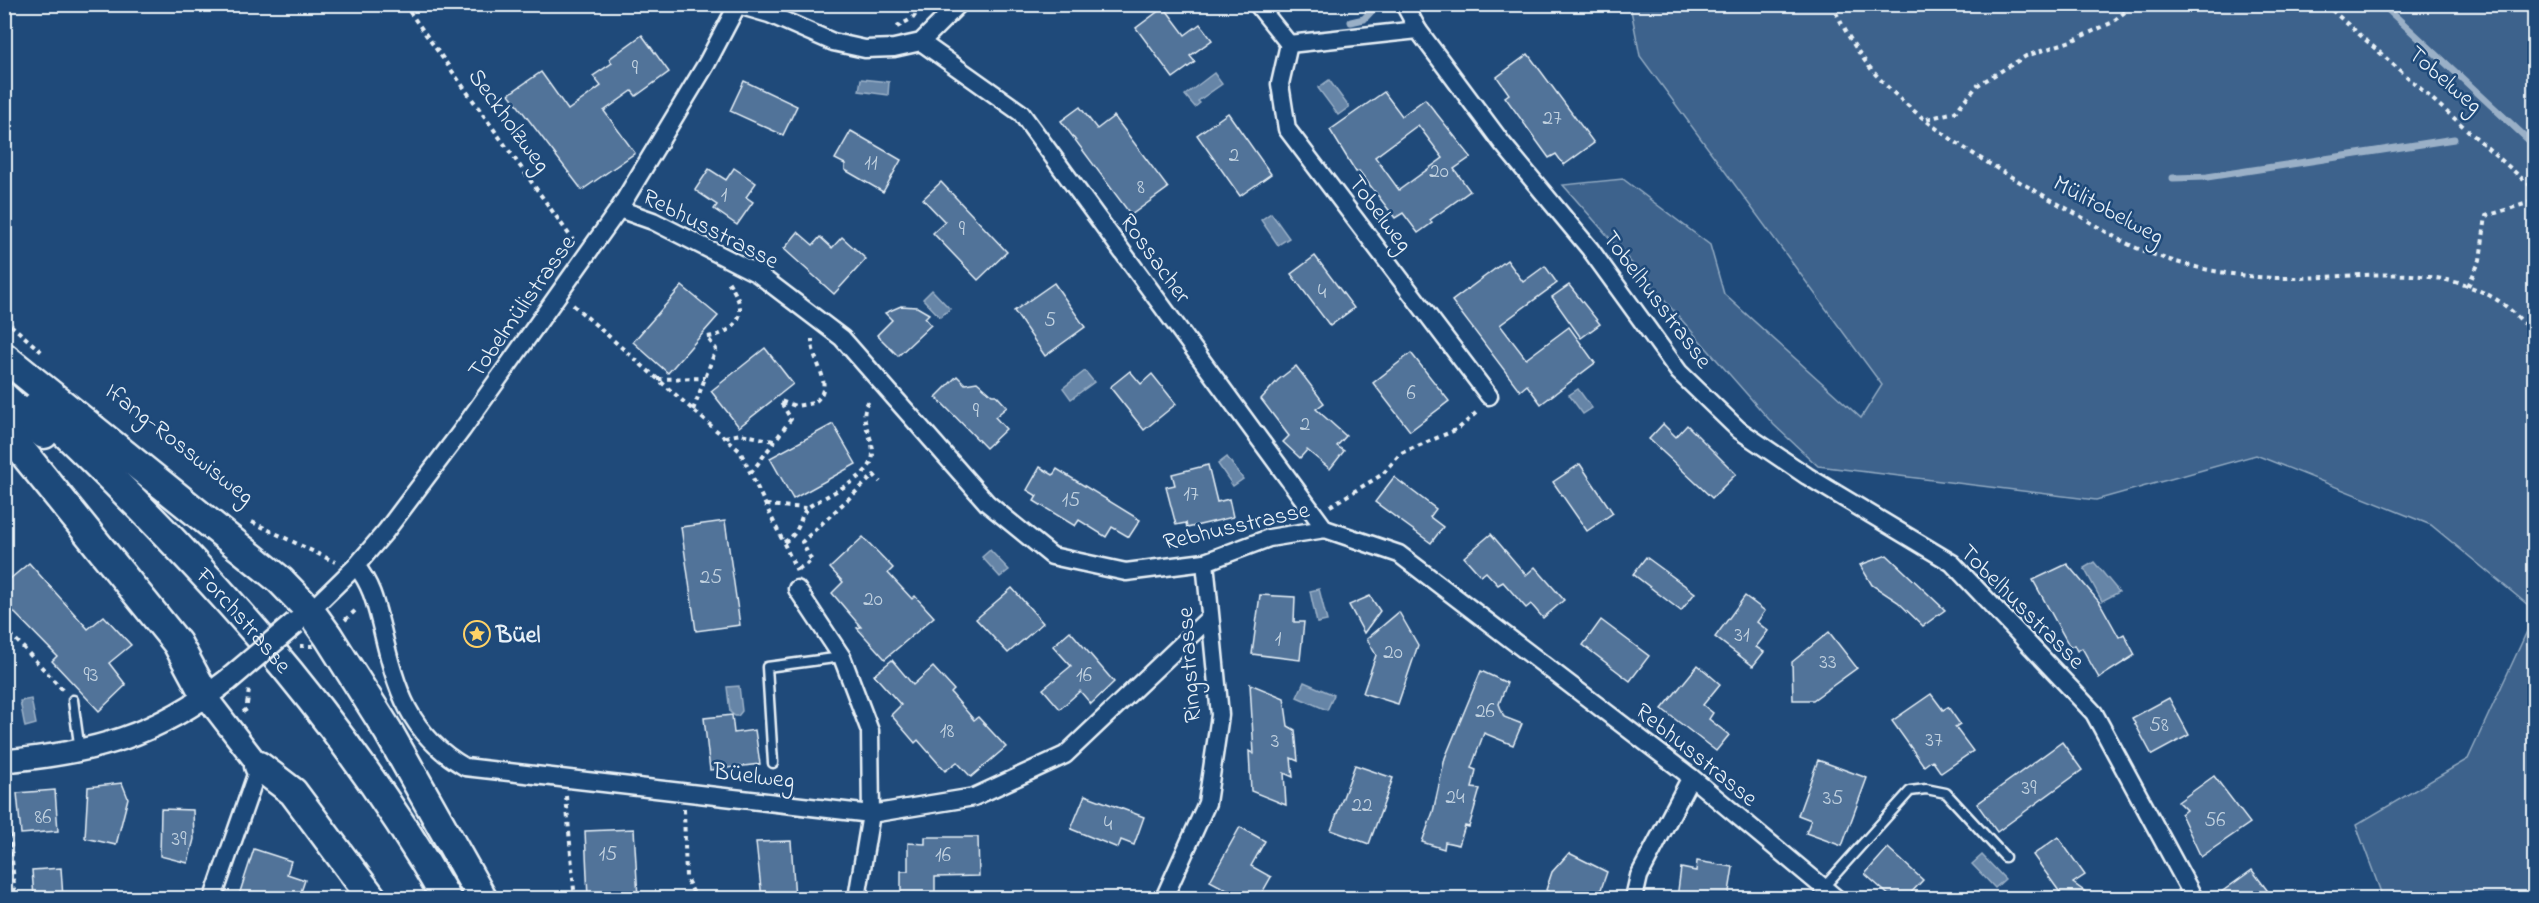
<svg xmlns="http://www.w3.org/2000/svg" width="2539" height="903" viewBox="0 0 2539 903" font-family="'Indie Flower',sans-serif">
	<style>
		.green { fill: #3c628c; stroke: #92aac2; stroke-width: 1.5 }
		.water { fill: #6685a7; stroke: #9ab0c7; stroke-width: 1.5 }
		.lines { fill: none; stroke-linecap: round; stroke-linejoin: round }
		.stream { stroke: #9ab0c7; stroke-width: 7 }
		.building { fill: #517399; stroke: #e8f1f8; stroke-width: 1.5; fill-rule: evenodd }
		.service-casing { stroke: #e8f1f8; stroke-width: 13 }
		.minor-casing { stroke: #e8f1f8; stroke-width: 21 }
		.tertiary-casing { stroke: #e8f1f8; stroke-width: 26 }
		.trunk-casing { stroke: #e8f1f8; stroke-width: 33 }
		.path { stroke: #e8f1f8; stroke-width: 4; stroke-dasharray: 4.5 4.5; stroke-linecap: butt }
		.service { stroke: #1f4a7a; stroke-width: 8 }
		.minor { stroke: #1f4a7a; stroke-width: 16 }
		.tertiary { stroke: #1f4a7a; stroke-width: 21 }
		.trunk { stroke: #1f4a7a; stroke-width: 28 }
		.tertiary-bridge-casing { stroke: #e8f1f8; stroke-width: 26; stroke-linecap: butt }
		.path-bridge { stroke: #e8f1f8; stroke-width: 4; stroke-dasharray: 4.5 4.5; stroke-linecap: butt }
		.tertiary-bridge { stroke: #1f4a7a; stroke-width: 21 }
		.labels { text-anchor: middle; stroke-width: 5; stroke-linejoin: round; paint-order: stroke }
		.number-label { font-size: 21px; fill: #c2d2e0 }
		.street-label { font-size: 24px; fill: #e8f1f8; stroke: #1f4a7a }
		.poi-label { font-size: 24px; font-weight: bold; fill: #e8f1f8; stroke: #1f4a7a; text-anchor: start }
	</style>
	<rect width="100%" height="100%" fill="#1f4a7a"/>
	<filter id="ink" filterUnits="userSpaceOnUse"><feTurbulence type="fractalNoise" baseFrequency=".0167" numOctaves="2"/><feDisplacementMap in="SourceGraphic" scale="12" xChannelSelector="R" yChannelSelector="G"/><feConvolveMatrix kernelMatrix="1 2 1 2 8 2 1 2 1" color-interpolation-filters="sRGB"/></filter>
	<g filter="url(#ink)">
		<g class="green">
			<path d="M1630,5H2534V610L2431,525L2256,455L2096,500L1818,466L1774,425L1563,185L1623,179L1710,245L1724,294L1861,418L1882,385L1640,56Z"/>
			<path d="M2534,616V898H2383L2356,825L2468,759Z"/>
		</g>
		<g class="water">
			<path d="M1214,73L1222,84L1198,101L1200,103L1195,107L1185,95Z"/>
			<path d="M861,79L889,82L888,95L859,91Z"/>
			<path d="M1329,80L1349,107L1338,115L1318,88Z"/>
			<path d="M1271,213L1289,238L1278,245L1261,220Z"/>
			<path d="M932,290L950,309L940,317L923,299Z"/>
			<path d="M1085,371L1094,382L1071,399L1063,388Z"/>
			<path d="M1578,389L1592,408L1583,414L1569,395Z"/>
			<path d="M1227,457L1243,479L1233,486L1218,464Z"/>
			<path d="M990,550L1009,570L1000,577L982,557Z"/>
			<path d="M2094,562L2119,592L2102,601L2084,568Z"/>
			<path d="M1319,589L1327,621L1317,623L1310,591Z"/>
			<path d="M1304,682L1334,695L1327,710L1297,697Z"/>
			<path d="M739,686L742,711L738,716H735L730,712L727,687Z"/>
			<path d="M31,699L36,724L25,727L20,701Z"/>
			<path d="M1982,855L2005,879L1995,888L1972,864Z"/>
		</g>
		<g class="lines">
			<g class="stream">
				<path d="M2382,4L2534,145"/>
				<path d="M1351,22L1364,19L1378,4"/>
				<path d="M2173,178L2207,177L2454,139"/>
			</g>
		</g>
		<g class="building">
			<path d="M1164,7L1185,35L1200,24L1212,40L1190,56L1195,62L1173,78L1136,28Z"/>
			<path d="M642,35L669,72L636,96L632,91L604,111L635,153L582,190L509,94L541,72L568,110L601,86L593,76L612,63L609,59Z"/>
			<path d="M1528,54L1594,143L1564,165L1556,154L1549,158L1505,97L1509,94L1497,77Z"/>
			<path d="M744,81L797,106L783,135L730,111Z"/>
			<path d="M1384,92L1402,116L1425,99L1471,157L1454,169L1470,191L1430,220L1432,223L1418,233L1403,213L1395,218L1359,171L1356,172L1330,130ZM1418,125L1443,158L1399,190L1375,157Z"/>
			<path d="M1080,107L1097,129L1114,116L1168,188L1131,215L1061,121Z"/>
			<path d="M1228,113L1271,174L1240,196L1197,135Z"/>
			<path d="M851,131L901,160L883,192L845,170V164L835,159Z"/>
			<path d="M734,168L756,183L746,197L753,202L737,225L714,209L717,205L695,190L709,169L726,180Z"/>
			<path d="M941,182L1007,252L978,280L933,233L945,222L923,199Z"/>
			<path d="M798,232L813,245L820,237L832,248L842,237L866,259L834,294L784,249Z"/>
			<path d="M1315,256L1354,308L1330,326L1291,274Z"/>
			<path d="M1507,260L1523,282L1545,266L1557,283L1500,325L1526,359L1569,327L1595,363L1541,404L1527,385L1520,391L1452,301Z"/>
			<path d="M1054,283L1085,327L1045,356L1014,311Z"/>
			<path d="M1569,285L1600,324L1581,338L1552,297Z"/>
			<path d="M682,286L718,316L668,373L633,342Z"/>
			<path d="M901,306L917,307L929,314L925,318L931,325L898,356L877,335L892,320L885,313Z"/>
			<path d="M765,348L793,384L739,427L711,391Z"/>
			<path d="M1411,353L1449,401L1410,431L1373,383Z"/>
			<path d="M1296,366L1324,403L1316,409L1346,436L1337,446L1344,451L1330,469L1307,450L1300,458L1283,442L1289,436L1261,399L1278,380Z"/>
			<path d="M1130,371L1141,384L1152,374L1176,404L1144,430L1110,387Z"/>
			<path d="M957,376L965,384L977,382L992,395H996L1007,407L995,417L1006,429L986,448L936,397Z"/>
			<path d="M833,424L856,464L793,499L770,458Z"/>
			<path d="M1663,424L1676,437L1687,425L1736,474L1712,498L1649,439Z"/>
			<path d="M1580,464L1613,513L1587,531L1553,482Z"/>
			<path d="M1208,465L1217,502L1229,499L1233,517L1187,528L1186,523L1176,525L1166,487L1175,485L1172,474Z"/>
			<path d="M1040,467L1053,475L1057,469L1140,520L1129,537L1112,527L1106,537L1079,520L1075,526L1034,501L1037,496L1027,490Z"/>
			<path d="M1394,477L1436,509L1430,517L1443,527L1431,543L1375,502Z"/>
			<path d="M725,521L740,625L696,631L681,527Z"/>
			<path d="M1491,534L1526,575L1535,567L1564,600L1543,618L1531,604L1526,608L1503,582L1498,585L1486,572L1481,576L1464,557Z"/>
			<path d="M863,537L893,568L888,573L912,599L915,596L934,617L885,659L857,628L861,627L832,593L843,582L830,568Z"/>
			<path d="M1887,555L1945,610L1923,626L1898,602L1872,585L1860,565Z"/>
			<path d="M1646,557L1695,593L1681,611L1633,574Z"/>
			<path d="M29,563L88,629L104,616L131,645L109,663L126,685L99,711L52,661L57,656L4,602V584Z"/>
			<path d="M2067,564L2100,603L2119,637L2124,634L2135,655L2099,678L2082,648L2077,651L2074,645L2070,647L2033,580Z"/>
			<path d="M1012,588L1043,623L1008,653L976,619Z"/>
			<path d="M1260,595L1295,597L1294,622H1304L1300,660L1252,654Z"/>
			<path d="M1370,596L1380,611L1364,633L1349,605Z"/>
			<path d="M1745,596L1765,611L1757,622L1768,631L1756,647L1764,652L1753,666L1715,637Z"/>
			<path d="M1399,612L1418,645L1398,704L1363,693L1376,655L1367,639Z"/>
			<path d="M1601,620L1649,656L1630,681L1583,645Z"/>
			<path d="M1070,631L1114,682L1091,704L1080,691L1060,709L1043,689L1071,666L1053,646Z"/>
			<path d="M1829,632L1857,668L1813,700H1793L1792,662Z"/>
			<path d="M892,660L913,685L933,667L954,690L951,693L974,720L978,717L1006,747L971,777L957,762L945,771L918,740L915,743L891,715L901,705L874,675Z"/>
			<path d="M1698,665L1720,684L1703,705L1713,713L1709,719L1729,735L1716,751L1662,709Z"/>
			<path d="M1481,671L1507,683L1499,704L1504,717L1522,724L1513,745L1484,733L1471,768L1476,770L1472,788L1480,789L1469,827L1465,826L1459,845L1445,842L1444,849L1422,842L1433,812L1445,758Z"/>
			<path d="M1250,684L1284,698L1288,726L1295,730L1298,761L1291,758L1293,777L1284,773L1286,805L1251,791L1249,751L1254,754Z"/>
			<path d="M1931,694L1943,710L1948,707L1960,724L1955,727L1973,751L1941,773L1932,760L1924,766L1892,721Z"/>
			<path d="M2169,698L2189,735L2152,755L2132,718Z"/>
			<path d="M732,715L734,733L755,730L760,764L710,770L704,718Z"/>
			<path d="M2062,742L2082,770L1997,832L1977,804Z"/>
			<path d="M1818,760L1867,778L1842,846L1806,833L1811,820L1798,815Z"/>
			<path d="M1355,765L1393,778L1369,844L1331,830Z"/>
			<path d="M2214,776L2250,823L2201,857L2181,814L2186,810L2178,802Z"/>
			<path d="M122,783L128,798L116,845L85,838L88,787Z"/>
			<path d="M55,790L58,831L21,834L17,793Z"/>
			<path d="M1085,795L1144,817L1134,845L1121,840L1118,848L1071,829Z"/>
			<path d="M161,809L193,810L194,839L188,863L160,856Z"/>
			<path d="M1240,827L1265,841L1251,866L1271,877L1259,898H1242L1210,881Z"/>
			<path d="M634,829L638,898H588L585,831Z"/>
			<path d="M925,837H978L979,876L935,877V898H901V871H908V843L925,844Z"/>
			<path d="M2058,837L2085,875L2073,883L2094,898H2064L2033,855Z"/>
			<path d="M791,841L795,898H762L756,842Z"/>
			<path d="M1888,848L1923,880L1906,898H1892L1865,874Z"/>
			<path d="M254,849L291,861L287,874L305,880L299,898H238Z"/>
			<path d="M1569,853L1607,872L1598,898H1558L1546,890L1552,872Z"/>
			<path d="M1697,861L1733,867L1728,898H1677L1681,868L1696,871Z"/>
			<path d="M61,868L63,898H34L32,870Z"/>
			<path d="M2252,870L2273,898H2213Z"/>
		</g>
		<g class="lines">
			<defs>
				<g id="service">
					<path d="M73,700L80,751"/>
					<path d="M773,763L767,667L842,657"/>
					<path d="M1823,888L1910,791L1926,789L1946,793L2005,857"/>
				</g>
				<g id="minor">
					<path d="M1257,4L1289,44L1418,30L1502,143L1590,249L1679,372L1739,430L1807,476L1952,563L2094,713L2194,898"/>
					<path d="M1404,4L1418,30"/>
					<path d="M738,5L769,14L833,42L865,49L894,48L921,42L959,4"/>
					<path d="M921,42L1021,113L1325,529"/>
					<path d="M1289,44L1280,84L1287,129L1489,396"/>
					<path d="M619,209L653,221L758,274L842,338L987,503L1052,556L1126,572L1205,562L1269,538L1325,529L1399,554L1691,777L1836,898"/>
					<path d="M356,566C372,585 376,606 382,629C396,689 409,735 465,767L871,814L974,797L1065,755L1209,618"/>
					<path d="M797,589L842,657L870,731L871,814L857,898"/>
					<path d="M310,611L356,566L386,531L462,430L619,209L707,63L738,4"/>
					<path d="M213,898L259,766"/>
					<path d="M1164,898L1207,803L1220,715L1205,562"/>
					<path d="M1634,898L1639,876L1691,777"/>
				</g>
				<g id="tertiary">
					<path d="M206,697L259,766"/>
					<path d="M4,761C94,753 156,736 228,680"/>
				</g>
				<g id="trunk">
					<path d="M4,357L280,580L310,611L328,636L388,731L482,898"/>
					<path d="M4,397L44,434"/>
					<path id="s1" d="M37,406C194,555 338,709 446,898"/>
					<path d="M4,429L177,643L206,697"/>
					<path d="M259,766L293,792L372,898"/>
				</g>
			</defs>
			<use href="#service" class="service-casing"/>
			<use href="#minor" class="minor-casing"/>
			<use href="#tertiary" class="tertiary-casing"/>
			<use href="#trunk" class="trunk-casing"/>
			<g class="path">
				<path d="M404,4L573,240"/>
				<path d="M1832,4C1844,30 1859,56 1878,77C1931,134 2004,173 2071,211C2093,223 2115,239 2139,249C2173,263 2211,272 2248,276C2329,286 2419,255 2494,298C2509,307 2522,321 2534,334"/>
				<path d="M2325,4L2534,189"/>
				<path d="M897,27L913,18L923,4"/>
				<path d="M1927,119L1955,112L1978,85L2026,56L2071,41L2111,23L2135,4"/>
				<path d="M2468,286L2480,260L2486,216L2534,201"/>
				<path d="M573,305L740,451L797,571"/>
				<path d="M4,319L44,354"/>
				<path d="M658,379L705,378"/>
				<path d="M693,410L716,349L707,337C724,336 745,323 739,303C737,295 732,288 728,281"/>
				<path d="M725,437L741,434L774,441"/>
				<path d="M751,473L791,419L780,401L796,406L814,403C837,384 811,363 812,339"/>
				<path d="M766,505L807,508"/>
				<path d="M1330,506L1383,474L1401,453L1458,429L1478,411"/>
				<path d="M252,522L335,562"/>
				<path d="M784,542C804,531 797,515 810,506C825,496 868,478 872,460C878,437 853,420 871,398"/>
				<path d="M798,569L812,561L802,542L874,475L880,482"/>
				<path d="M345,620L357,609"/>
				<path d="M4,627L63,690"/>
				<path d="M243,712L247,709V704"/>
				<path d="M6,780L15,898"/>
				<path d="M566,796L574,890L580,898"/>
				<path d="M684,809L686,878L696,898"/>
			</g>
			<use href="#service" class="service"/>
			<use href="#minor" class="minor"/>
			<use href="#tertiary" class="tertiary"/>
			<use href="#trunk" class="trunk"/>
			<defs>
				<path id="tertiary-bridge" d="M228,680L295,623"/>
			</defs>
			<use href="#tertiary-bridge" class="tertiary-bridge-casing"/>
			<g class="path-bridge">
				<path d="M300,646H314"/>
				<path d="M247,704L249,690"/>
			</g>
			<use href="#tertiary-bridge" class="tertiary-bridge"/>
		</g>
	</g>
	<defs>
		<symbol id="sight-ring" viewBox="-11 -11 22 22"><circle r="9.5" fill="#1f4a7a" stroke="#ffd166" stroke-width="1.5"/><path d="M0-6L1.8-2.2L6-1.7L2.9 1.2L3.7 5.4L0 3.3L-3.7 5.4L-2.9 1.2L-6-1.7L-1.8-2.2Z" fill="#ffd166"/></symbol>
	</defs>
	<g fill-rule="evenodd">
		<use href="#sight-ring" x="462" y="619" width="30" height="30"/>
	</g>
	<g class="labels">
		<g class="number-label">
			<text x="635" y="74">9</text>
			<text x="1552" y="124">27</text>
			<text x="1234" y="161">2</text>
			<text x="871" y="169">11</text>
			<text x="1439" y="177">20</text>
			<text x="1141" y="193">8</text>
			<text x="724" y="201">1</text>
			<text x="962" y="235">9</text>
			<text x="1322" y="298">4</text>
			<text x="1050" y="326">5</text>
			<text x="1411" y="399">6</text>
			<text x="976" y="417">9</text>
			<text x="1305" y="430">2</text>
			<text x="1191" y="500">17</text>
			<text x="1071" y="506">15</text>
			<text x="711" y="583">25</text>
			<text x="873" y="605">20</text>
			<text x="1742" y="641">31</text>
			<text x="1278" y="645">1</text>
			<text x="1393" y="658">20</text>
			<text x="1828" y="668">33</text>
			<text x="91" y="681">93</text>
			<text x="1084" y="681">16</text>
			<text x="1485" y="717">26</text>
			<text x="2159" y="731">58</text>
			<text x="947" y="737">18</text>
			<text x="1934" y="746">37</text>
			<text x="1275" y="747">3</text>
			<text x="2029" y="794">39</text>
			<text x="1455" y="803">24</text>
			<text x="1833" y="804">35</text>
			<text x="1362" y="811">22</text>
			<text x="43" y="823">86</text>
			<text x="2215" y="826">56</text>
			<text x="1108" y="830">4</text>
			<text x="179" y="845">39</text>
			<text x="608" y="860">15</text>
			<text x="943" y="861">16</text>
		</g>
		<g class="street-label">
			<text transform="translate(2446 79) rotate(41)" y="8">Tobelweg</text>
			<text transform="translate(510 120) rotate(54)" y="8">Seckholzweg</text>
			<text transform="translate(2109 209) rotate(28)" y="8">Mülitobelweg</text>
			<text transform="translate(1381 213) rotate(53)" y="8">Tobelweg</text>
			<text transform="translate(711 228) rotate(27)" y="8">Rebhusstrasse</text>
			<text transform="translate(1156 258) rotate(54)" y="8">Rossacher</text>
			<text transform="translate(1658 299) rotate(53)" y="8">Tobelhusstrasse</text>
			<text transform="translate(521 306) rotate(-55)" y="8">Tobelmülistrasse</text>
			<text transform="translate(180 443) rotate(38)" y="8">Ifang-Rosswisweg</text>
			<text transform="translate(1236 525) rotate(-13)" y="8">Rebhusstrasse</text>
			<text transform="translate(2023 606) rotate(45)" y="8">Tobelhusstrasse</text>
			<text dy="8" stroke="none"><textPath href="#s1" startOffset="298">Forchstrasse</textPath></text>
			<text transform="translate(1188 665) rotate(-94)" y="8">Ringstrasse</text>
			<text transform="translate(1697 754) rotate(39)" y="8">Rebhusstrasse</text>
			<text transform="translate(754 775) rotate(7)" y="8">Büelweg</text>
		</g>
		<g class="poi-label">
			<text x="496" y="642">Büel</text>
		</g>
	</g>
	<rect width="2539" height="903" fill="none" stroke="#1f4a7a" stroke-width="24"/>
	<rect x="12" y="12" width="2515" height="879" fill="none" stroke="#e8f1f8" stroke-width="2" filter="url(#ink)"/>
</svg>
